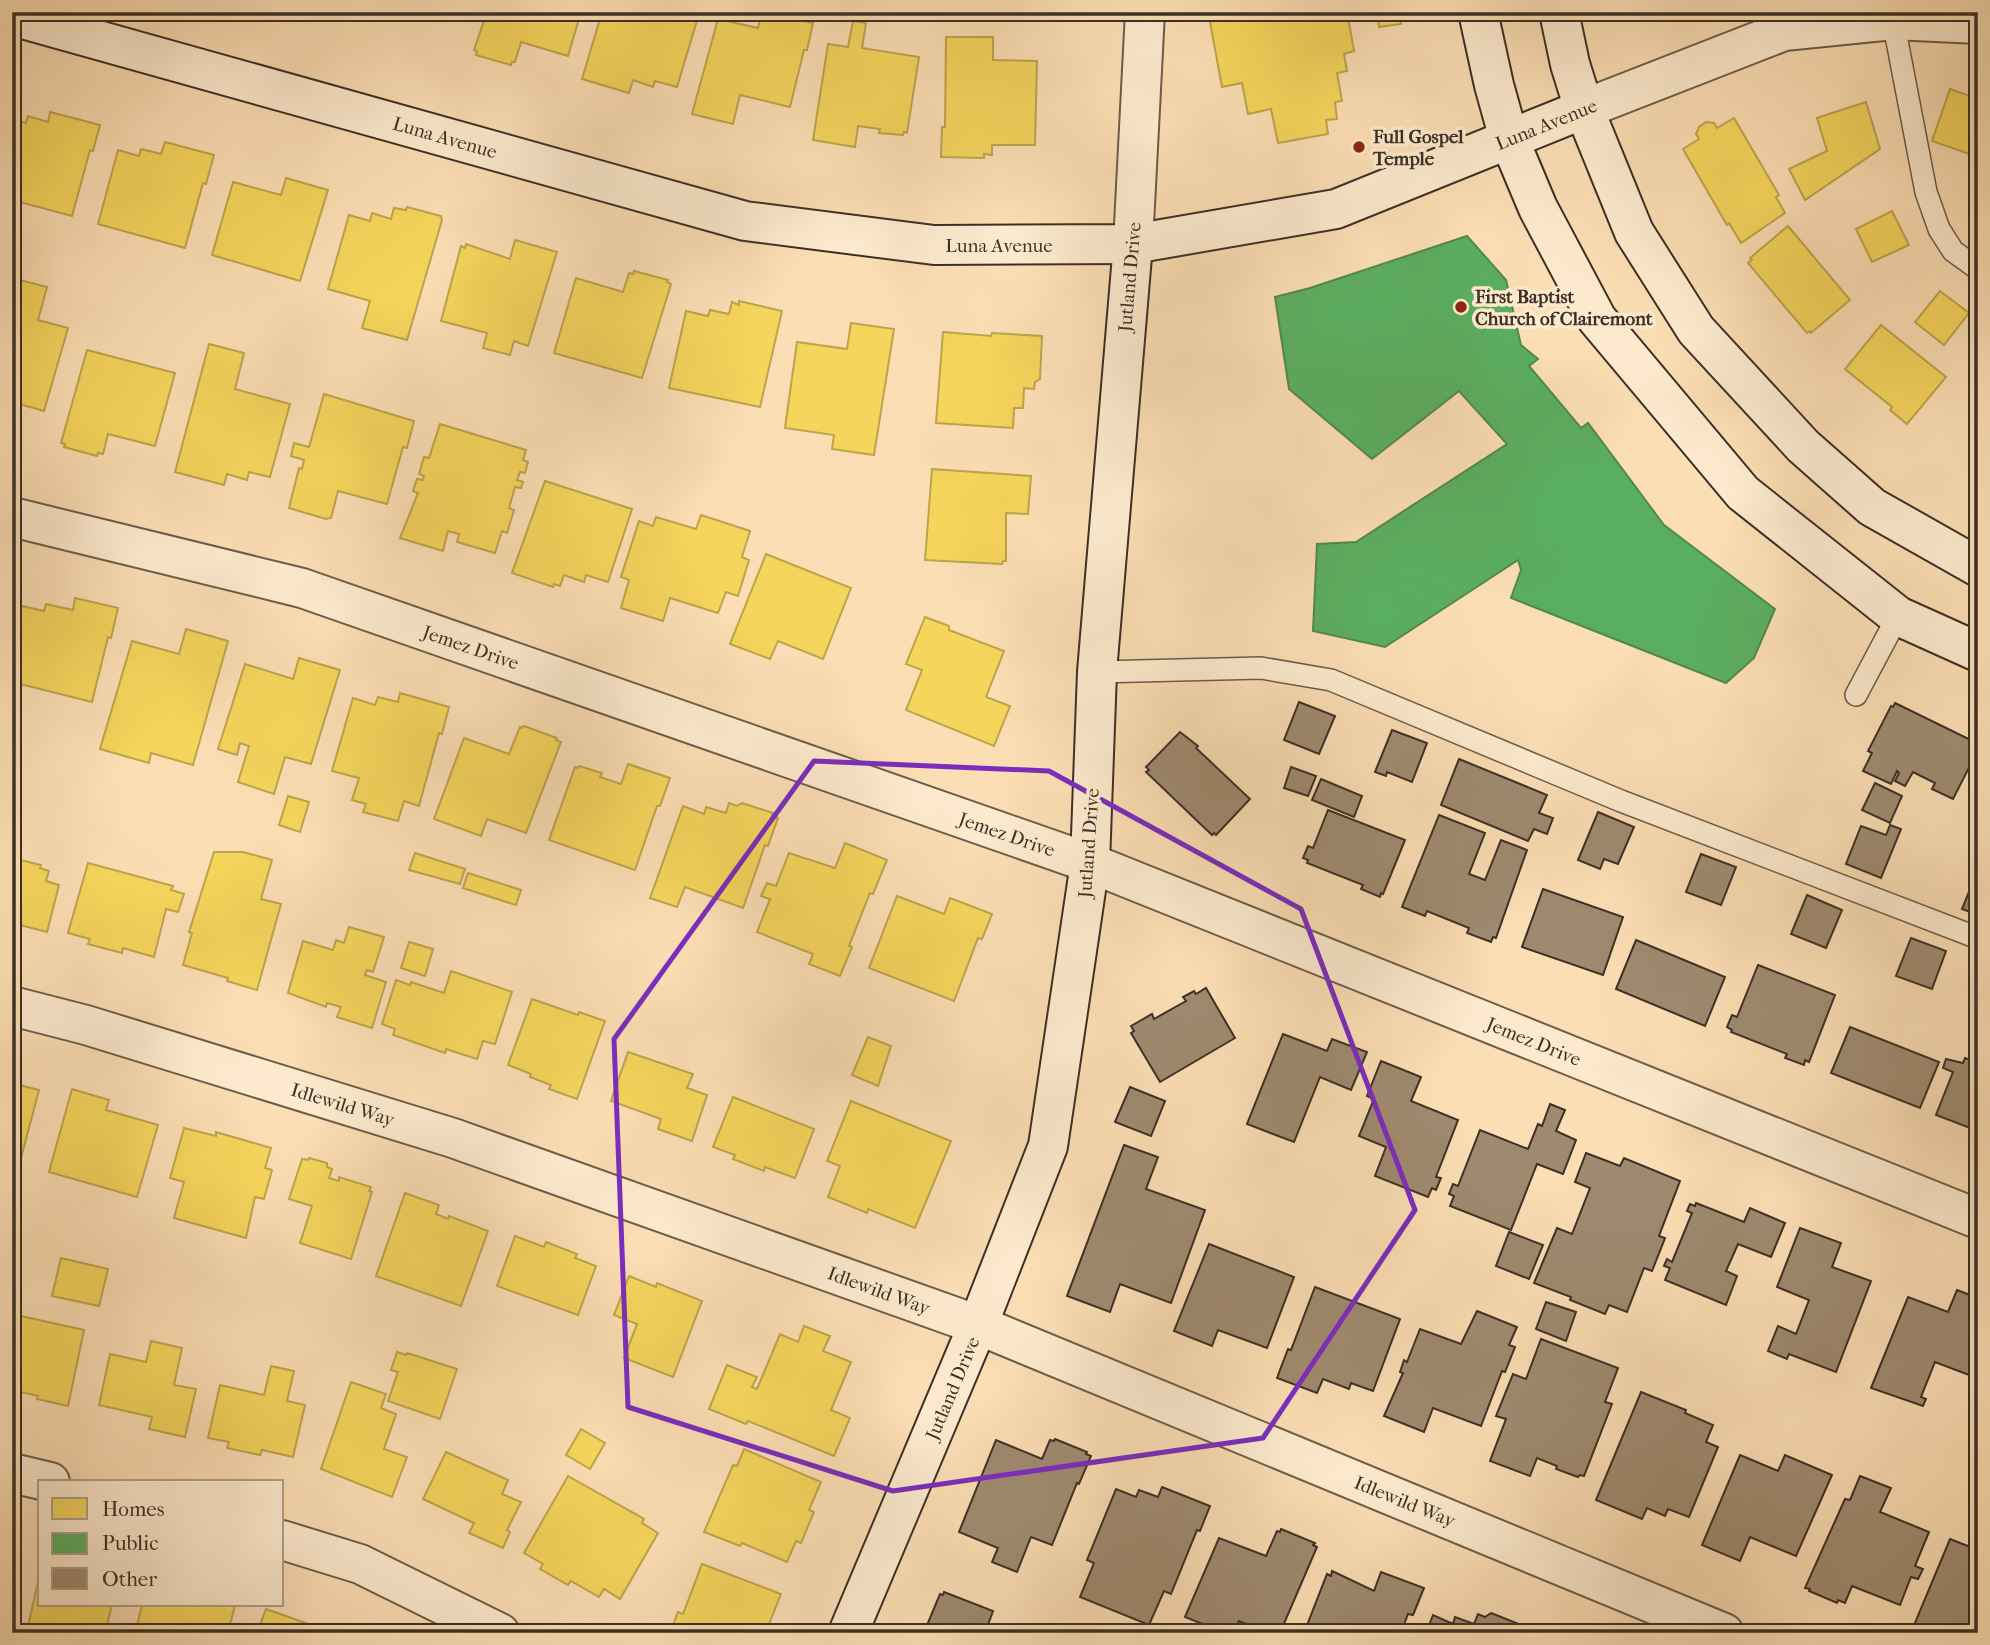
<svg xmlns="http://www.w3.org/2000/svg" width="1990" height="1645" viewBox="0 0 1990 1645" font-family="'IM FELL French Canon',serif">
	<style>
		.homes { fill: #f6d55c; stroke: #bea44c; stroke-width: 2 }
		.public { fill: #5aae61; stroke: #518850; stroke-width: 2 }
		.building { fill: #9f8a70; stroke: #3b3027; stroke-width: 2 }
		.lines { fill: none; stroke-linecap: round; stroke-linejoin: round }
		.lane-casing { stroke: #6b5c4a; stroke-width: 24 }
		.street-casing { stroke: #6b5c4a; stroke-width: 42 }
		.secondary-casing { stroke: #3b3027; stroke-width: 42 }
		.lane { stroke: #fdeace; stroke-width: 21 }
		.street { stroke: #fdeace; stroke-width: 38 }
		.secondary { stroke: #fdeace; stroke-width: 38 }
		.marked { fill: none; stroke: #7b2cbf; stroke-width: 5; stroke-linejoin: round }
		.poi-dot { fill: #8f2418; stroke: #fdeace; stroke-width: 2.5 }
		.labels { text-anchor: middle; stroke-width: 7; stroke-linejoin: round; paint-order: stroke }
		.street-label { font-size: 19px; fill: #3b3027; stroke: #fdeace }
		.poi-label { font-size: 19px; font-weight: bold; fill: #3b3027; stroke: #fdeace; text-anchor: start }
	</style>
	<rect width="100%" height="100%" fill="#fcdeb4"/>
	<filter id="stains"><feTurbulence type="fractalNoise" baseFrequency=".00286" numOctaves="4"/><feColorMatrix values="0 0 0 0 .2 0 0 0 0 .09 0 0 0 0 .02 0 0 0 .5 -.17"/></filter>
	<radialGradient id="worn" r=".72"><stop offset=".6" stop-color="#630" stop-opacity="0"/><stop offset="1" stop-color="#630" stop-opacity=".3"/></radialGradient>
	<g class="homes">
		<path d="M487,12H581L568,56L521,42L515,62H512L511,65L476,55L477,51L474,50Z"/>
		<path d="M602,12H691L699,14L677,87L655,81L653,87L633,80L629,93L582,79Z"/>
		<path d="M762,12L813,23L807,50H804L790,107L740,95L733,124L692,114L718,19L758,28Z"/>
		<path d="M1224,12H1356L1357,15L1348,17L1354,51L1344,54L1347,71L1337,73L1342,101L1335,102L1337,119L1326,120L1328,134L1278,143L1271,109L1248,114L1242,83L1222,87L1210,22L1225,19Z"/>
		<path d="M1377,12H1400L1401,24L1379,27Z"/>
		<path d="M853,21L866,23L862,48L919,57L907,133L904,132L903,135L879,133L880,129L858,126L855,147L813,140L828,44L848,47Z"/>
		<path d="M946,37H993V60L1037,61L1035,145H992V155L984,154V158L941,157L942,127H945Z"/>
		<path d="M1950,89L1978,99V157L1932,141Z"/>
		<path d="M1866,102L1880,149L1805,200L1789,169L1827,151L1817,118Z"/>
		<path d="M50,112L100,125L93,151L90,150L72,216L12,200V119L26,123L28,116L48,122Z"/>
		<path d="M1734,118L1779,195L1776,197L1785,213L1741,243L1729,223L1727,225L1683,149L1699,139L1696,134L1699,127L1706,122L1714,123L1717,128Z"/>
		<path d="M165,142L214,155L206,184L203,183L185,248L98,224L118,150L139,156L141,149L161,154Z"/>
		<path d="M286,178L328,190L300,281L212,255L233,182L281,195Z"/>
		<path d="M407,207L441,216L442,220L407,340L362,328L370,301L328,289L349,215L370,221L372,213L391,219L394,208L406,210Z"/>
		<path d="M1892,211L1909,245L1872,262L1856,229Z"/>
		<path d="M1788,226L1850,300L1811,333L1810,331L1807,333L1748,263L1752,260L1750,258Z"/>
		<path d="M515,240L557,252L528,346L514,341L510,355L483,348L487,333L441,321L461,246L465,248L466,244L510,259Z"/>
		<path d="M634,271L668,280L667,282L671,284L642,378L554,353L576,278L623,292L629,273L633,274Z"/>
		<path d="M12,278L47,287L38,320L68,328L44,411L12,402V333L18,318L12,317Z"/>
		<path d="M1940,291L1969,313L1944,345L1915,322Z"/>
		<path d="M739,301L782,311L760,407L669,388L686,311L708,316L710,310L729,314L732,302L739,305Z"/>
		<path d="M851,323L894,329L874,455L832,449L834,435L785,428L797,342L847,349Z"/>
		<path d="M1881,325L1946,377L1907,424L1890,410L1892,407L1845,369Z"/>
		<path d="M943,332L991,336L992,333L1042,336L1040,379L1035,382L1034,389L1024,388L1023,408H1014L1013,428L936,423Z"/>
		<path d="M209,344L244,353L235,389L290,404L270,477L249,472L247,480L227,474L224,485L175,472Z"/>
		<path d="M87,350L175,373L155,446L108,434L103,454L98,453L97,456L64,447L65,444L61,443Z"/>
		<path d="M324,394L414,421L407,448L403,447L387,504L338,491L331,518L326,519L289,508L299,468L302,469L304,460L291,456L294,443L309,447Z"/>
		<path d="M440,424L526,450L523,460L528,462L525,473L520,472L517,480L523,482L521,488L515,487L509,508L514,510L507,533L502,531L495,553L457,542L459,534L448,531L443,551L400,538L418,493L413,491L417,479L423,480L424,476L419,474L424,457L429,458Z"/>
		<path d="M932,469L1031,476L1028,514L1006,513V561H1003L1002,564L925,560Z"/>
		<path d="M545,481L632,509L608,582L586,575L584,582L564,575L560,586L554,584L553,587L512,573Z"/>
		<path d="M701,515L750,531L742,557L749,560L738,596L726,592L718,613L670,598L663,621L621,608L629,580L621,577L639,521L653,526L656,517L696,529Z"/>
		<path d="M766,554L851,588L823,659L778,641L770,659L730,644Z"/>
		<path d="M75,598L118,608L111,638L108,637L92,702L12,682V645L22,606L44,611L46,604L73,610Z"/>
		<path d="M925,617L949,626V630L1004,651L986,697L1010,706L994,746L906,710L922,670L906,664Z"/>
		<path d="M186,629L228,641L193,765L151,753L149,763L100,749L132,641L179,654Z"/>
		<path d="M299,658L340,670L311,764L285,757L274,794L238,782L249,746L240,743L237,755L218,749L245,664L293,679Z"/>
		<path d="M400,693L449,707L442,734L439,733L419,806L404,801L398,821L363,812L366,804L352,800L359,778L332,771L353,698L375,705L378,697L398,702Z"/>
		<path d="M524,726L557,738L556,740L561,742L526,833L487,819L481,836L434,819L464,738L509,754L520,727L522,728Z"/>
		<path d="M628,764L670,778L660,806H657L635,870L549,840L575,767L578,768L579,766L602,773L600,777L621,784Z"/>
		<path d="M288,796L309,802L300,832L279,825Z"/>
		<path d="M729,803L737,806L742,803L773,813L772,816L778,818L768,846L765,845L743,908L685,887L677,907L650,898L683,806L704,814L706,807L726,813Z"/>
		<path d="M845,843L887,860L873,894L870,893L849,946L852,947L840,976L809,964L813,954L757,932L770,899L761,896L767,883L776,886L789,853L835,868Z"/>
		<path d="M214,852H243L272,860L261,899L281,904L257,990L227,981L228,978L183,965L192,933L189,932Z"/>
		<path d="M415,853L465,869L460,884L409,870Z"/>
		<path d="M12,858L41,865L40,868L49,871L46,881L59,885L47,932L12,923Z"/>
		<path d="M88,863L173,886L171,890L184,894L178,912L166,909L154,957L123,948L122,953L88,944L90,939L68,933Z"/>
		<path d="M468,873L521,890L516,905L463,888Z"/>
		<path d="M897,896L944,914L950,898L992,914L982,939L978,938L954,1001L869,968Z"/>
		<path d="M349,927L384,937L373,972L367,970L365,975L386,982L372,1028L337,1017L341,1007L327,1003L326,1007L288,993L303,941L333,950L336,940L344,943Z"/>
		<path d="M409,942L433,949L425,976L401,968Z"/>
		<path d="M451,971L512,992L495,1044L483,1041L477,1059L446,1049L445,1053L393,1035L395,1029L382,1024L396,980L410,985L411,982L444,993Z"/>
		<path d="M532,999L578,1015L579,1012L605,1021L577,1099L549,1089L551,1085L530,1077L531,1074L508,1065Z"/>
		<path d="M868,1037L891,1046L878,1086L852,1075Z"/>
		<path d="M628,1052L693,1074L687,1088L707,1095L692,1141L658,1129L661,1119L611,1101Z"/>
		<path d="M12,1078L16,1079L15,1084L39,1090L21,1158L12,1156Z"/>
		<path d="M72,1089L109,1100L106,1110L158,1125L137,1197L49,1172Z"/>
		<path d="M733,1097L814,1129L795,1178L765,1167L764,1171L733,1159L735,1155L713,1147Z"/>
		<path d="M851,1101L951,1141L915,1228L868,1209L867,1213L828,1197L840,1166L827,1161Z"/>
		<path d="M184,1128L216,1136V1132L271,1148L265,1168L272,1170L264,1199L255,1197L246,1238L174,1218L184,1182L170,1178Z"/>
		<path d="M309,1158L327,1163V1167L332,1169L329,1178L339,1181V1177L371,1187L369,1191L372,1192L351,1259L300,1243L312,1206L289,1199L302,1159L308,1160Z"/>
		<path d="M405,1193L439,1205L436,1214L448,1219L449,1216L488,1231L461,1306L376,1276Z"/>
		<path d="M515,1236L544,1247L546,1242L577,1254L575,1258L596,1266L578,1315L497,1286Z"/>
		<path d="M61,1258L108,1269L99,1306L52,1296Z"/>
		<path d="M629,1276L656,1287L657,1283L702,1301L673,1377L624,1358L637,1324L614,1315Z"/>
		<path d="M12,1314L84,1330L68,1406L37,1399L38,1396L12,1390Z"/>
		<path d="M804,1326L830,1336L823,1351L851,1362L831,1410L850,1418L834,1456L748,1421L746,1424L709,1409L727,1365L757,1377L752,1387L757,1389L780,1334L798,1342Z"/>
		<path d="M151,1341L182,1348L174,1385L196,1389L185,1437L149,1429L152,1417L99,1405L110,1354L146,1362Z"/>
		<path d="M397,1352L406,1355L407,1353L457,1369L440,1419L388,1401L398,1372L391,1370Z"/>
		<path d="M271,1366L294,1371L287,1401L305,1405L293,1457L262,1450L260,1455L227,1448L229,1442L208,1438L220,1385L264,1395Z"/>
		<path d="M351,1382L386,1394L381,1408L396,1414L384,1449L407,1457L392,1497L321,1469Z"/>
		<path d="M581,1429L605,1443L590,1469L566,1455Z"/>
		<path d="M744,1449L821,1482L809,1510L814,1512L801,1543L796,1541L787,1562L742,1543L740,1546L704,1532L733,1465L737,1466Z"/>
		<path d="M446,1452L508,1480L502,1494L521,1502L507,1530L510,1532L503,1548L469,1533L474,1523L423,1499Z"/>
		<path d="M568,1476L644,1519L642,1523L658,1533L620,1599L604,1589L599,1597L571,1581L568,1585L540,1569L543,1564L524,1553Z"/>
		<path d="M702,1564L781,1594L767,1629L757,1626L754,1633H670L678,1612L683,1614Z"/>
		<path d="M40,1573V1605H112L105,1633H37L38,1629L28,1626Z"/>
		<path d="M142,1605H235L228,1633H135Z"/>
		<path d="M266,1609L334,1633H257Z"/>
	</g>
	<path class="public" d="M1467,236L1506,280L1521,345L1538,359L1529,366L1581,428L1588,423L1664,525L1775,609L1754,658L1726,683L1511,598L1521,570L1518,560L1385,647L1313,631L1317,544L1356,542L1507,444L1459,391L1372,459L1289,389L1275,297L1310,288Z"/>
	<g class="building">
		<path d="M1299,702L1335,716L1319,754L1284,740Z"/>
		<path d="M1895,703L1977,743L1976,747L1978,750L1953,799L1932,789L1935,783L1913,772L1905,786L1895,781L1899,773L1897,771L1891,784L1863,771L1872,753L1868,751L1891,706L1893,707Z"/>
		<path d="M1392,730L1427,743L1412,782L1387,772L1386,776L1375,772Z"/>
		<path d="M1180,732L1198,746L1196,748L1250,799L1216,835L1214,833L1212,835L1146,772L1149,770L1146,767Z"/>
		<path d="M1459,759L1547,795L1539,813L1553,818L1547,834L1534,829L1528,841L1441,805Z"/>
		<path d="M1291,767L1316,776L1308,796L1284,788Z"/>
		<path d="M1321,779L1362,796L1354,817L1312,800Z"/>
		<path d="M1875,783L1902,796L1890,823L1862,810Z"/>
		<path d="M1328,810L1405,840L1383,894L1381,893L1380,897L1361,889L1363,885L1307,863L1308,860L1303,858L1308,846L1313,848Z"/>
		<path d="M1598,812L1634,827L1618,864L1604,859L1600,869L1578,860Z"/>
		<path d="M1439,815L1485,833L1469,874L1485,880L1501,840L1527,850L1496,938L1493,937L1491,942L1467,933L1469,928L1427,911L1425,916L1402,907Z"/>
		<path d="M1890,825L1901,829L1881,878L1846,864L1861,826L1886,835Z"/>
		<path d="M1701,854L1736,867L1721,905L1686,892Z"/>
		<path d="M1978,870V915L1962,909Z"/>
		<path d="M1543,889L1623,917L1603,975L1522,947Z"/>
		<path d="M1807,895L1842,910L1826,948L1791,934Z"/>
		<path d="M1911,938L1946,951L1932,989L1896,976Z"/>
		<path d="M1636,940L1725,977L1705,1026L1616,989Z"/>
		<path d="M1758,965L1835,995L1809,1062L1805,1060L1804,1065L1785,1058L1787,1054L1731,1032L1732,1030L1727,1027L1732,1015L1737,1017Z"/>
		<path d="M1206,988L1235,1038L1160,1082L1131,1033L1134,1031L1131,1026L1152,1014L1154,1019L1186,1001L1183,997L1194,991L1196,994Z"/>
		<path d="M1850,1027L1939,1062L1920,1108L1831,1073Z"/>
		<path d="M1283,1034L1327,1051L1332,1039L1367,1052L1351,1090L1320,1077L1294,1142L1247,1124Z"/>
		<path d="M1965,1058L1978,1063V1131L1936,1115L1953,1072L1943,1068L1946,1059L1963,1063Z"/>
		<path d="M1381,1061L1421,1077L1411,1101L1458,1120L1436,1177L1441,1178L1436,1190L1432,1188L1428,1197L1375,1176L1386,1147L1359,1136L1374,1099L1367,1096Z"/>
		<path d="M1130,1087L1165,1101L1151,1136L1115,1122Z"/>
		<path d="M1550,1104L1565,1110L1556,1131L1576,1140L1563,1174L1537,1164L1511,1230L1450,1206L1454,1196L1449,1194L1453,1184L1458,1186L1480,1130L1528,1149L1538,1124L1542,1126Z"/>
		<path d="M1124,1145L1158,1157L1146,1189L1205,1210L1171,1303L1120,1284L1110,1312L1067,1296Z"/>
		<path d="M1586,1153L1620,1166L1624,1158L1680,1181L1659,1236L1665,1238L1652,1271L1644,1268L1627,1312L1609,1305L1605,1314L1570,1300L1571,1297L1534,1283L1557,1228L1572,1234L1590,1188L1575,1182Z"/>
		<path d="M1696,1203L1744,1222L1750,1208L1785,1223L1771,1257L1738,1244L1726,1271L1737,1276L1726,1305L1665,1280L1670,1268L1664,1266L1667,1259L1672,1262L1692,1213L1687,1211L1690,1204L1695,1206Z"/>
		<path d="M1800,1228L1841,1243L1832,1267L1871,1281L1836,1372L1789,1354L1787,1359L1768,1351L1778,1326L1796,1334L1809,1300L1777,1287Z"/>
		<path d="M1509,1232L1543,1245L1529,1279L1496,1266Z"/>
		<path d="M1209,1244L1294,1277L1267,1348L1218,1330L1212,1346L1174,1331Z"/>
		<path d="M1315,1287L1400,1319L1373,1391L1351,1383L1349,1389L1323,1379L1317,1393L1277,1378L1288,1349L1291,1350Z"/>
		<path d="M1957,1290L1978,1298V1353L1969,1375L1935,1362L1921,1397L1926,1399L1923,1406L1871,1388L1908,1297L1948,1312Z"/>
		<path d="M1546,1302L1576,1312L1566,1341L1536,1329Z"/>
		<path d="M1477,1311L1517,1327L1509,1345L1515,1347L1505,1372L1502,1371L1481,1426L1433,1408L1424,1432L1384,1416L1403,1373L1400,1372L1404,1360L1407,1362L1420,1329L1461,1344Z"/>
		<path d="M1541,1339L1618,1368L1605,1402L1612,1404L1584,1476L1580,1475L1578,1477L1556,1469L1557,1466L1537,1458L1530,1476L1490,1461L1506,1419L1496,1416L1513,1374L1526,1379Z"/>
		<path d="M1641,1392L1686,1410L1685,1413L1713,1425L1706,1442L1718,1447L1689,1517L1668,1509L1665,1516L1647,1508L1642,1519L1596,1500Z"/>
		<path d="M1055,1439L1087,1452L1086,1454L1091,1456L1079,1484L1077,1483L1052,1545L1031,1537L1017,1572L992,1562L998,1548L959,1532L996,1440L1042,1459L1050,1440L1054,1441Z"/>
		<path d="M1740,1455L1778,1471L1785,1455L1832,1475L1796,1556L1750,1537L1740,1561L1702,1545Z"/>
		<path d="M1860,1476L1891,1488L1880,1512L1929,1532L1915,1566L1923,1569L1918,1579L1911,1577L1900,1605L1852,1586L1845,1603L1838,1600L1837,1603L1809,1591L1810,1589L1805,1588L1845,1499L1850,1500Z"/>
		<path d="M1162,1487L1210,1506L1200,1531L1197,1530L1171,1594L1164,1591L1149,1625L1080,1597L1094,1563L1087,1560L1116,1489L1136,1497L1139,1490L1158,1497Z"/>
		<path d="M1281,1529L1315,1543L1313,1545L1317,1547L1280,1633H1268L1239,1621L1234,1633H1225L1185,1617L1219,1538L1266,1556L1277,1531L1280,1532Z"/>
		<path d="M1950,1539L1978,1550V1633H1917L1912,1630Z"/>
		<path d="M1332,1571L1374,1591L1381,1572L1424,1588L1413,1615L1408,1614L1401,1633H1304L1327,1574L1331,1576Z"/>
		<path d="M944,1592L993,1611L985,1633H928L925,1630L940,1594L943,1595Z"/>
		<path d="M1491,1613L1524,1626L1523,1630L1527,1631L1526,1633H1426L1433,1615L1453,1624L1455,1617L1474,1624L1478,1614L1485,1617Z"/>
	</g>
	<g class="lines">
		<defs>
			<g id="lane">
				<path d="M1893,20L1926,192L1939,229L1953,251L1978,269"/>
				<path d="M1097,672L1261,668L1331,680L1621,801L1978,938"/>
				<path d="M1856,695L1898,616"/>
			</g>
			<g id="street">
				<path d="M1584,109L1784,31L1893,20L1978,24"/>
				<path d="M1133,244L1145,12"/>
				<path d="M12,517L302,588L1090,863L1978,1219"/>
				<path d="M12,1006L86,1025L453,1138L978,1325L1724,1633"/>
				<path d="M12,1473L50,1482"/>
				<path d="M282,1540L360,1564L500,1633"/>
			</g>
			<g id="secondary">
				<path d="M1478,12L1494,85L1509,139L1538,208L1597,319L1743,493L1898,616L1978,652"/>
				<path d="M1559,12L1570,64L1584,109L1634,232L1696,330L1803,446L1872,507L1978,567"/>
				<path d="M12,16L745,221L934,245L1133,244L1336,209L1584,109"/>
				<path d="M848,1633L978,1325L1048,1146L1090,863L1097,672L1133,244"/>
			</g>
		</defs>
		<use href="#lane" class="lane-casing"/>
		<use href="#street" class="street-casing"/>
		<use href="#secondary" class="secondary-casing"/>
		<use href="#lane" class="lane"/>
		<use href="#street" class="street"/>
		<use href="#secondary" class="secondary"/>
	</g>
	<path class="marked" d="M814,761L1049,771L1301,909L1415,1210L1263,1438L893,1491L628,1407L614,1039Z"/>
	<g class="poi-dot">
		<circle cx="1359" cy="147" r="7"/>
		<circle cx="1461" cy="307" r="7"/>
	</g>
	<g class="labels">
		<g class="street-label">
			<text transform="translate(1546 124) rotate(-22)" y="7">Luna Avenue</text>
			<text transform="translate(445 137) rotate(16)" y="7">Luna Avenue</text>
			<text x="999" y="252">Luna Avenue</text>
			<text transform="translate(1129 277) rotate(-85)" y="7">Jutland Drive</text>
			<text transform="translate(471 647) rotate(19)" y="7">Jemez Drive</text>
			<text transform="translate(1007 834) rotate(19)" y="7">Jemez Drive</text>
			<text transform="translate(1088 843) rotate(-86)" y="7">Jutland Drive</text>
			<text transform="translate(1534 1041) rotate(22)" y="7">Jemez Drive</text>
			<text transform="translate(343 1104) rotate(17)" y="7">Idlewild Way</text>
			<text transform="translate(879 1290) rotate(20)" y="7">Idlewild Way</text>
			<text transform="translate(952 1388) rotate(-67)" y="7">Jutland Drive</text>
			<text transform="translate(1405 1501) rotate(22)" y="7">Idlewild Way</text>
		</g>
		<g class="poi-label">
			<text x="1373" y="143">Full Gospel<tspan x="1373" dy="22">Temple</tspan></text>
			<text x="1475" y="303">First Baptist<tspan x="1475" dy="22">Church of Clairemont</tspan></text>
		</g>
	</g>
	<rect width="1990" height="1645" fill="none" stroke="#fcdeb4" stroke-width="42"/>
	<rect x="14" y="14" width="1962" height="1617" fill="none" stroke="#3b3027" stroke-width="3.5"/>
	<rect x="21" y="21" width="1948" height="1603" fill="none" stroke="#3b3027" stroke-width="2"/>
	<rect x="38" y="1480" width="245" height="126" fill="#fdeace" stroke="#afa08b" stroke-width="2"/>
	<rect x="52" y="1498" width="35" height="21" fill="#f6d55c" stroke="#afa08b" stroke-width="2"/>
	<text x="102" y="1516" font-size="21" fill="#3b3027">Homes</text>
	<rect x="52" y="1533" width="35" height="21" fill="#5aae61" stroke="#afa08b" stroke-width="2"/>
	<text x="102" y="1550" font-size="21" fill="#3b3027">Public</text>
	<rect x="52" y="1568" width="35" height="21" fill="#9f8a70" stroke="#afa08b" stroke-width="2"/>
	<text x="102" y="1586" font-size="21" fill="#3b3027">Other</text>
	<rect width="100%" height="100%" filter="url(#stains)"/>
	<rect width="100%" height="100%" fill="url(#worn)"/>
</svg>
